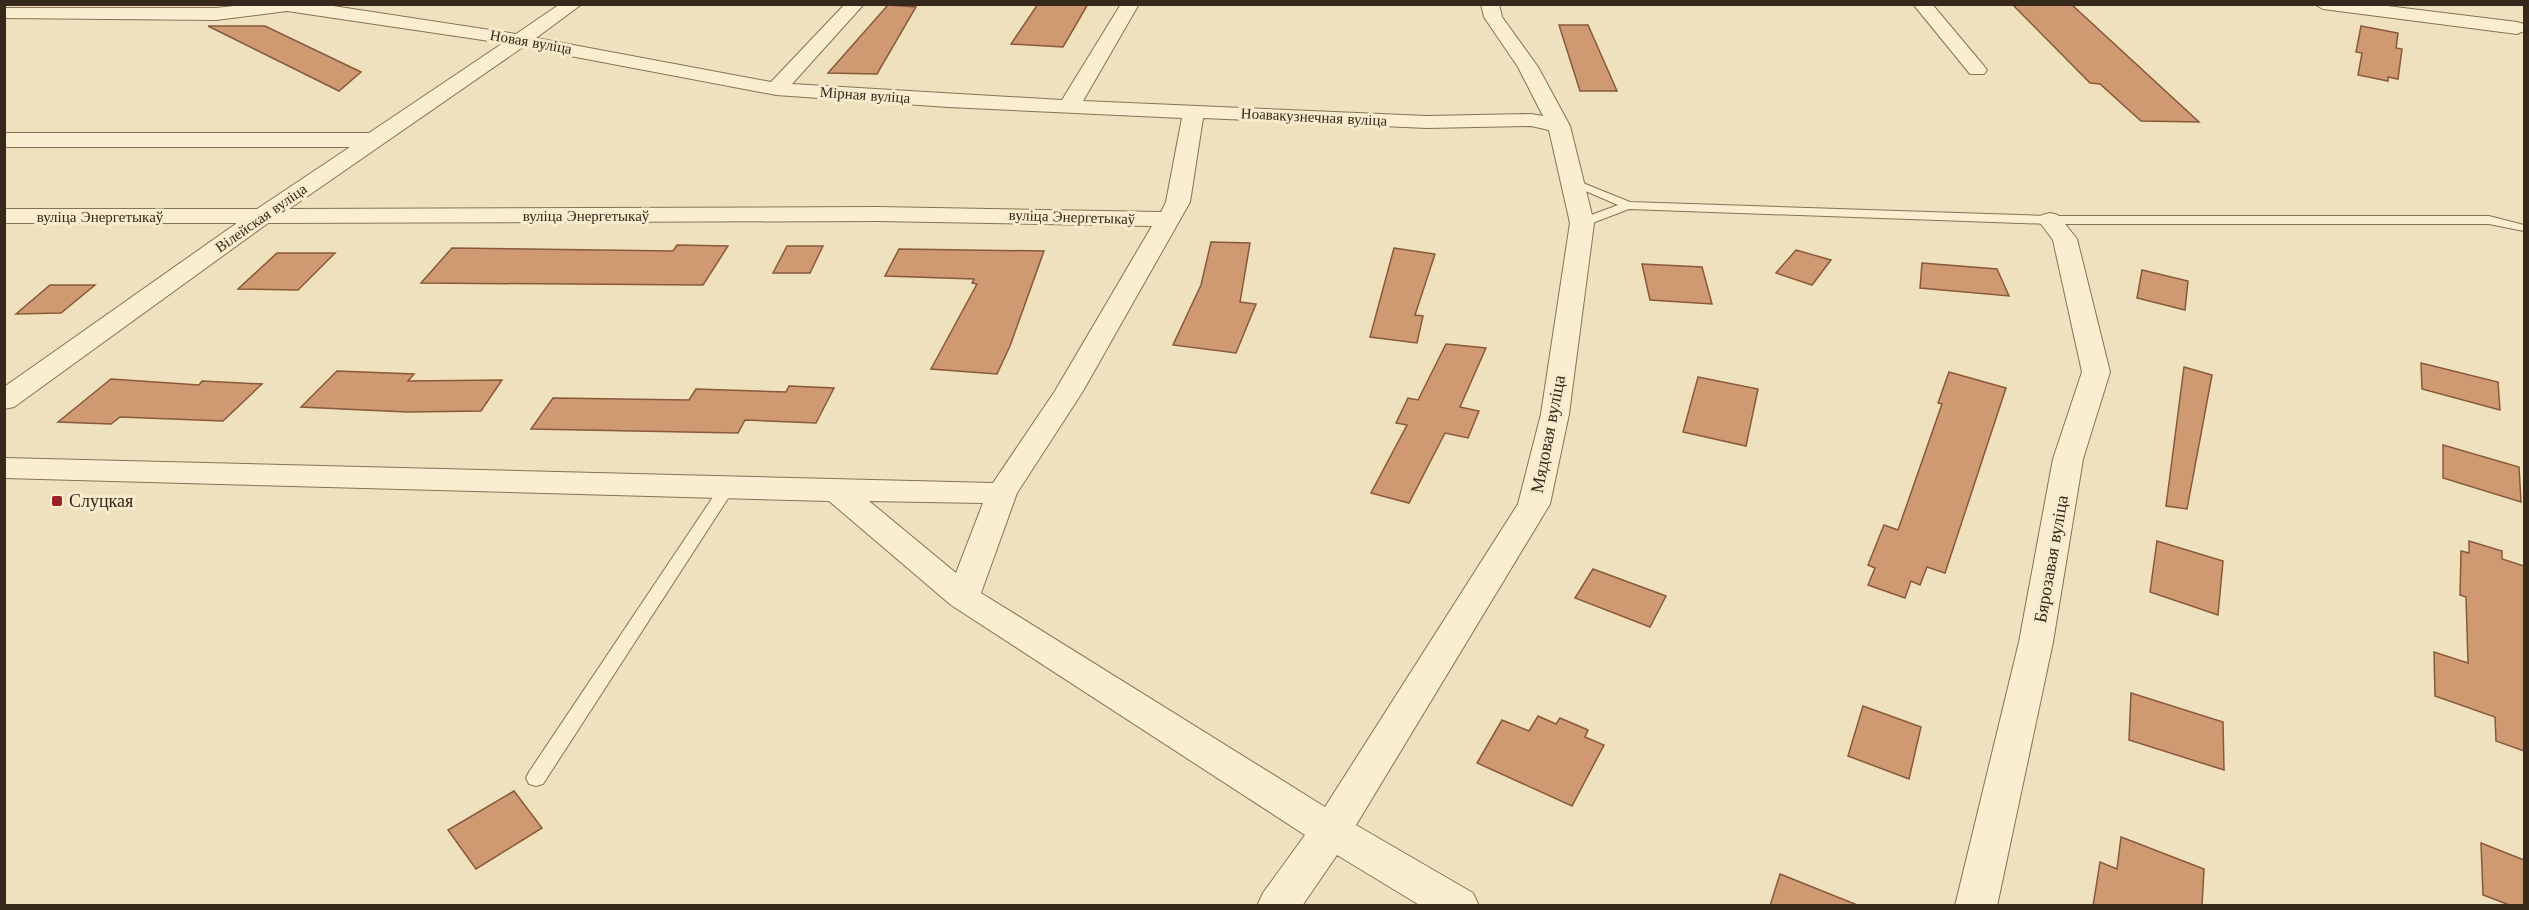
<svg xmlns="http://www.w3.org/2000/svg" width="2529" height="910" viewBox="0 0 2529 910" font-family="'Libre Baskerville',serif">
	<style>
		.building { fill: #cf9971; stroke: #88593b; stroke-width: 1.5 }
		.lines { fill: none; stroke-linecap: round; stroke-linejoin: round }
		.lane-casing { stroke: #887156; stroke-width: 2 }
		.street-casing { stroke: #887156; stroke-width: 2 }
		.lane { fill: #faeed0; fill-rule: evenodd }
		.street { fill: #faeed0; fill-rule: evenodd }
		.poi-dot { fill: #992324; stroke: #f7ebcd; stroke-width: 2 }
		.labels { text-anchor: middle; stroke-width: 6; stroke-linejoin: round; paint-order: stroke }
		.far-street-label { font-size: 15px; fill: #36281b; stroke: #f7ebcd }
		.street-label { font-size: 18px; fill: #36281b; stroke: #f7ebcd }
		.poi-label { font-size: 18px; fill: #36281b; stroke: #f7ebcd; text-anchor: start }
	</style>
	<rect width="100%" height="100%" fill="#efe1bd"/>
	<g class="building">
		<path d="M1038,4H1088L1063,47L1011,44Z"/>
		<path d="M2012,4H2071L2199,122L2141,121L2100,84L2090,83Z"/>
		<path d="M888,5L916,7L877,74L828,73Z"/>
		<path d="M1559,25H1588L1617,91H1580Z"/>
		<path d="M208,26H265L361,72L339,91Z"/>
		<path d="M2361,26L2398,33L2396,48L2402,49L2398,79L2388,77V81L2358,75L2362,53L2356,52Z"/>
		<path d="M1211,242L1250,243L1240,302L1256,304L1236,353L1173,345L1201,285Z"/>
		<path d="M677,245L728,246L703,285L421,283L452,248L673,251Z"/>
		<path d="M823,246L810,273H773L787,246Z"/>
		<path d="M1394,248L1435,254L1415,315L1423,316L1417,343L1370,337Z"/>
		<path d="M899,249L1044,251L1010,346L997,374L931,369L977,284L972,283L974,279L885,276Z"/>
		<path d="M1796,250L1831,260L1812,285L1776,273Z"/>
		<path d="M277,253H335L298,290L238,289Z"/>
		<path d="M1922,263L1997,269L2009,296L1920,288Z"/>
		<path d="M1642,264L1702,267L1712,304L1650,300Z"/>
		<path d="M2142,270L2188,281L2185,310L2137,298Z"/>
		<path d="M50,285H95L61,313L16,314Z"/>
		<path d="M1446,344L1486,348L1460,407L1479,411L1468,438L1445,433L1409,503L1371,493L1407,425L1396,423L1408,398L1418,400Z"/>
		<path d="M2421,363L2498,382L2500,410L2422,389Z"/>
		<path d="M2184,367L2212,375L2187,509L2166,506Z"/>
		<path d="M337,371L414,374L408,381L502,380L481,411L407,412L301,407Z"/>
		<path d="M1949,372L2006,388L1945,573L1927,567L1920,585L1911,581L1905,598L1868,585L1875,568L1868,565L1884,525L1898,530L1942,404L1938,403Z"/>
		<path d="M1698,377L1758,389L1746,446L1683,432Z"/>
		<path d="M111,379L199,385L202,381L262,384L223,421L120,417L111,424L58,422Z"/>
		<path d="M789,386L834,388L816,423L745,420L738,433L531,429L553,398L689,400L696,389L786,392Z"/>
		<path d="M2443,445L2519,467L2521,502L2443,478Z"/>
		<path d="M2157,541L2223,561L2218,615L2150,592Z"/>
		<path d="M2469,541L2502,551V559L2524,566V751L2496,741L2495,717L2435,696L2434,652L2468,663L2466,597L2460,595L2461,551L2469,553Z"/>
		<path d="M1593,569L1666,596L1650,627L1575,598Z"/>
		<path d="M2131,693L2223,722L2224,770L2129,740Z"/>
		<path d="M1863,706L1921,727L1909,779L1848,756Z"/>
		<path d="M1538,716L1556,724L1560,718L1588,730L1585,737L1604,745L1572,806L1477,763L1502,720L1529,731Z"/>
		<path d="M514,791L542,828L476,869L448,830Z"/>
		<path d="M2121,837L2204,869L2202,906H2093L2100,862L2117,869Z"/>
		<path d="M2481,843L2524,860V906H2512L2483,895Z"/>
		<path d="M1780,874L1855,904V906H1770Z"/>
	</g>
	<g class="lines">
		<defs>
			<g id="lane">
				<path d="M1573,179L1630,202L2050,216H2489L2524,225V231L2489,224H2050L1629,209L1582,227L1578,226V220L1618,205L1569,184L1567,182Z"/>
				<path d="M728,481L736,486L543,784L536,786L529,784L526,778L529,772L723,482Z"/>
			</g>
			<g id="street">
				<path d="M252,4H320L516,34L560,4H582L536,38L771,82L845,4H864L792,84L1062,100L1121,4H1139L1083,101L1427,116L1531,114L1543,116L1518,67L1484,17L1481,4H1499L1502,17L1538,67L1570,126L1594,223L1569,414L1550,504L1356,825L1473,893L1479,906H1421L1337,855L1302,906H1257L1263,893L1305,835L951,605L829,501L4,478V458L993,483L1055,391L1152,226L877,221L268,223L14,407L4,409V387L237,223H4V209H257L350,147H4V133H369L503,43L287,11L216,20L4,18V8H216ZM523,47L776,95L948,107L1182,118L1166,202L1161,212L877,207L289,209ZM1203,118L1427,128L1531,126L1549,130L1570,223L1541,414L1518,504L1325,807L981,593L1017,493L1083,391L1190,202ZM869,501L983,503L956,573Z"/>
				<path d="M1913,4H1932L1984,66L1987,70L1984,74H1970Z"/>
				<path d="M2314,4H2371L2517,22L2524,24V31L2517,34L2323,9Z"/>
				<path d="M2050,213L2058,215L2077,239L2110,372L2083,459L2053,642L1997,906H1955L2019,642L2053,459L2082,372L2053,240L2038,220L2042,215Z"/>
			</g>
		</defs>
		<use href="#lane" class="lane-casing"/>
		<use href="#street" class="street-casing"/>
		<use href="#lane" class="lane"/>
		<use href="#street" class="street"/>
	</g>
	<rect class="poi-dot" x="51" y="495" width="12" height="12" rx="3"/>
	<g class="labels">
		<g class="far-street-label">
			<text transform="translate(531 42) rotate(10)" y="5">Новая вуліца</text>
			<text transform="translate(865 95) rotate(4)" y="5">Мірная вуліца</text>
			<text transform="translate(1314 117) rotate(3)" y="5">Ноавакузнечная вуліца</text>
			<text x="586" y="221">вуліца Энергетыкаў</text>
			<text x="100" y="222">вуліца Энергетыкаў</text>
			<text transform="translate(1072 217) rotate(2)" y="5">вуліца Энергетыкаў</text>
			<text transform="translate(261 218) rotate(-35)" y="5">Вілейская вуліца</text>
		</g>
		<g class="street-label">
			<text transform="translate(1548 434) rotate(-79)" y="6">Мядовая вуліца</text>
			<text transform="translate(2051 559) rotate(-80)" y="6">Бярозавая вуліца</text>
		</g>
		<g class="poi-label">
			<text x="69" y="507">Слуцкая</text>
		</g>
	</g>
	<rect width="2529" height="910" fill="none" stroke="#36281b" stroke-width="12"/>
</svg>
